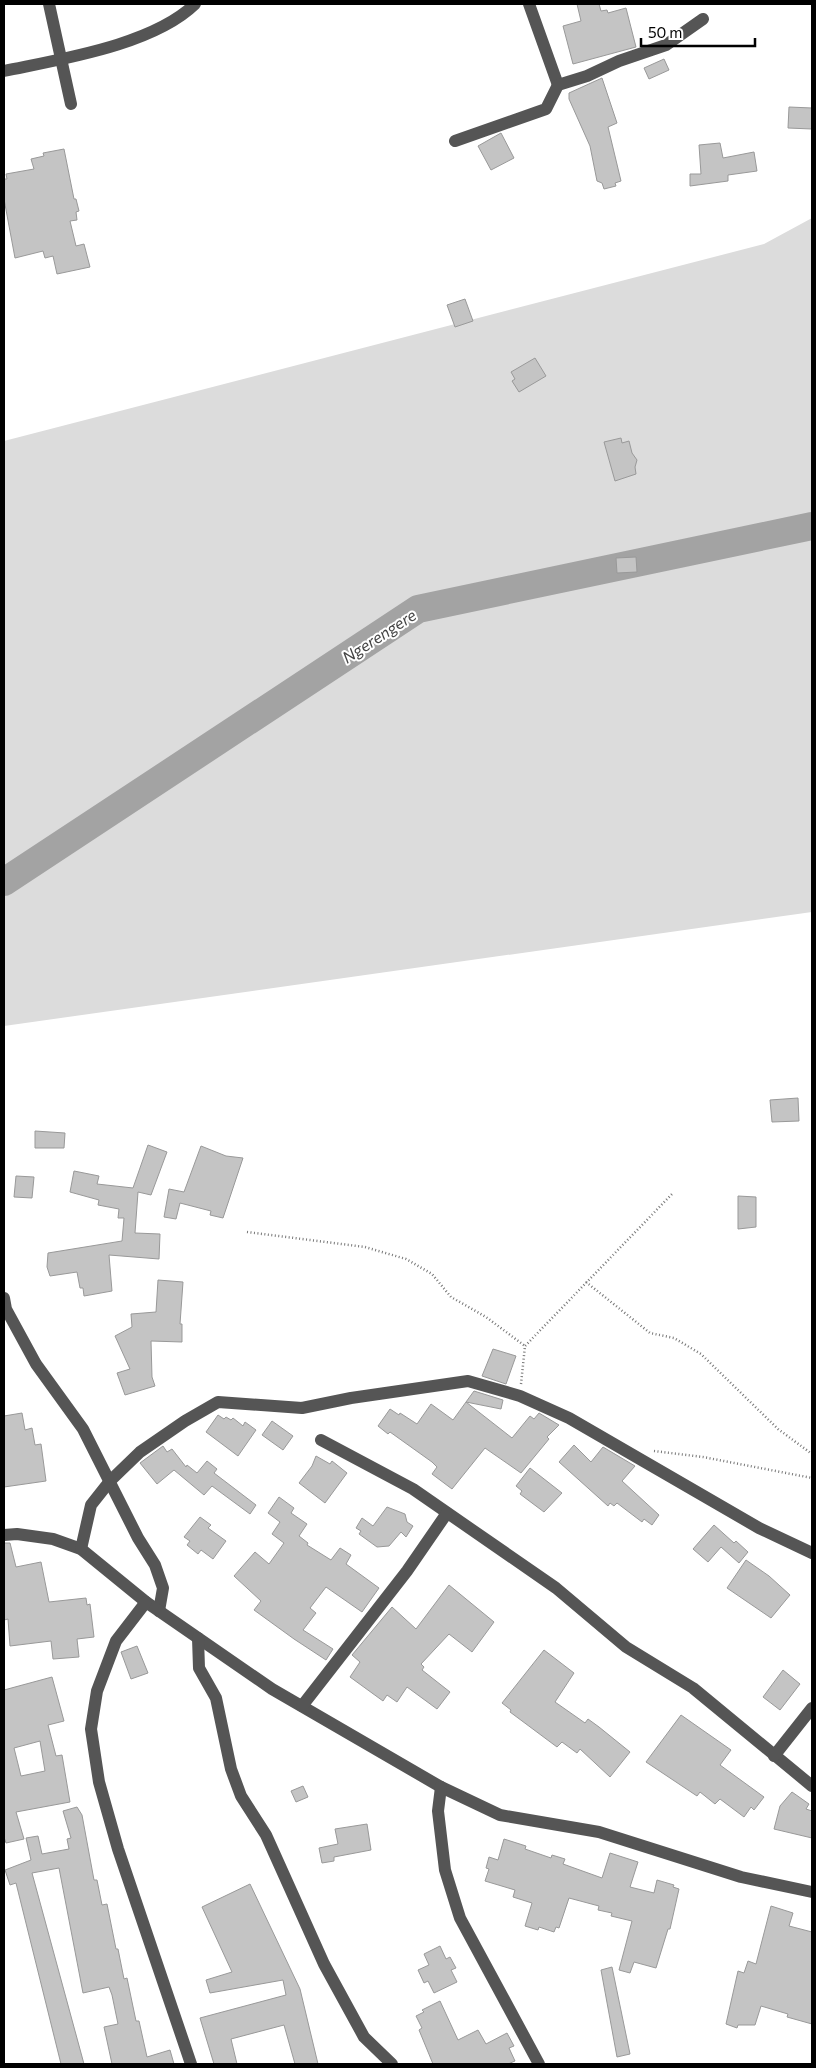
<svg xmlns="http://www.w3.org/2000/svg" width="816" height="2068" viewBox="0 0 816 2068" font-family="Commissioner,sans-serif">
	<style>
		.green { fill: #dcdcdc }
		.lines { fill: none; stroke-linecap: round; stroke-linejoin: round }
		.river { stroke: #a3a3a3; stroke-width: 28 }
		.building { fill: #c4c4c4; stroke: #999; fill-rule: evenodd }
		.path { stroke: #777; stroke-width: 2.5; stroke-dasharray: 1 2.5; stroke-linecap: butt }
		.minor { stroke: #555; stroke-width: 12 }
		.labels { text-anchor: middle; stroke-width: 4; stroke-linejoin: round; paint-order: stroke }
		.water-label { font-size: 16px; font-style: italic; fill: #444; stroke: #fff }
	</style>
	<rect width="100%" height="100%" fill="#fff"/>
	<path class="green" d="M812,218V912L4,1026V441L764,244Z"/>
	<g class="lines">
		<path class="river" d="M4,882L418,609L812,526"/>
	</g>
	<g class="building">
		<path d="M577,4H599L601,11L607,10L608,13L626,8L636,47L573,64L563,26L581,21Z"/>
		<path d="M664,59L669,70L649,79L644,68Z"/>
		<path d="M602,78L617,123L608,127L621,181L615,183L616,186L604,189L602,183L597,181L590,146L569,99V93Z"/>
		<path d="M789,107L812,108V129L788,128Z"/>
		<path d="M501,133L514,158L491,170L478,146Z"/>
		<path d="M720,143L723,158L754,152L757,171L728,175V181L690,186V174H701L699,145Z"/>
		<path d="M64,149L74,199H76L79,211L76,212L77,220L70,221L76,246L84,244L90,267L57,274L53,256L45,258L43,251L15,258L4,199V179H7L6,174L34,169L31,159L44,156L43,153Z"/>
		<path d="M465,299L473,321L455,327L447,305Z"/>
		<path d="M535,358L546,376L519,392L512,381L515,379L511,372Z"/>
		<path d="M621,438L622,443L629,441L632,453L637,460L635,467L636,474L615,481L604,442Z"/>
		<path d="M636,557L637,572L617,573L616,558Z"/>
		<path d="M798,1098L799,1121L772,1122L770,1100Z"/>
		<path d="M35,1131L65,1133L64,1148H35Z"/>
		<path d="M148,1145L167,1152L151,1195L138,1192L135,1233L160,1234L159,1259L109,1255L112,1291L84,1296L83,1288H80L77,1272L50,1276L47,1267L48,1253L122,1241L124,1218H118L119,1209L98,1205L99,1200L70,1192L74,1171L99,1176L97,1184L133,1188Z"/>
		<path d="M201,1146L226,1156L243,1158L223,1218L210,1215L211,1211L180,1203L176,1219L164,1217L169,1189L184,1192Z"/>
		<path d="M16,1176L34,1177L32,1198L14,1197Z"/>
		<path d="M738,1196L756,1197V1227L738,1229Z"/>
		<path d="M158,1280L183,1282L180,1324H182V1342L151,1341L152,1377L155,1386L125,1395L117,1373L130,1369L115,1336L132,1327L131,1314L156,1312Z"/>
		<path d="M493,1349L516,1356L506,1384L482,1376Z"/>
		<path d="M474,1391L503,1400L501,1409L466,1402Z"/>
		<path d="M466,1402L512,1438L530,1416L534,1419L539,1413L559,1425L547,1437L549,1439L521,1473L485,1448L452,1489L432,1474L437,1467L432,1462L390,1432L388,1434L378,1426L390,1409L399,1415L400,1413L417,1424L431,1404L453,1420Z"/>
		<path d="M22,1413L25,1430L32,1428L35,1445L41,1444L46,1481L4,1487V1416Z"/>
		<path d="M218,1415L224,1419L226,1417L231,1420L233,1418L243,1426L245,1422L256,1430L238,1456L206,1432Z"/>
		<path d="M272,1421L293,1436L283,1450L262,1435Z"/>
		<path d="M574,1445L591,1462L603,1447L635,1466L622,1481L659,1515L652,1525L644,1519L642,1522L617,1503L614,1506L610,1503L608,1506L559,1462Z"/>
		<path d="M163,1446L167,1452L172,1449L186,1467L187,1465L197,1473L207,1461L217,1469L214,1473L256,1505L250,1514L212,1486L204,1495L174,1470L157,1484L140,1463Z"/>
		<path d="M316,1456L330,1464L332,1461L347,1473L325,1503L299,1483L312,1466Z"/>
		<path d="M530,1468L562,1493L544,1512L520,1494L522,1491L516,1486Z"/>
		<path d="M279,1497L294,1508L291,1513L307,1524L299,1536L308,1543L307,1545L331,1560L340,1548L351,1555L346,1564L379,1588L362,1612L326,1587L310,1608L316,1613L303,1630L333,1649L326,1660L294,1639L254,1610L261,1601L234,1576L255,1552L269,1564L284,1543L272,1534L280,1522L268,1513Z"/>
		<path d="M387,1507L405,1514L407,1522L413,1526L406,1537L401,1532L389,1546L377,1547L359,1534L361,1531L356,1528L362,1518L373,1526Z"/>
		<path d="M200,1517L211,1525L208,1528L226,1541L213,1559L201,1550L198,1554L187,1545L190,1541L184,1537Z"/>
		<path d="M714,1525L734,1543L736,1541L748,1552L739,1563L721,1547L708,1562L693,1549Z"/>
		<path d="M4,1543H10L16,1567L41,1562L49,1602L86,1598L87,1605L90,1604L94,1637L77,1639L79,1657L53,1659L51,1641L10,1646L8,1619L4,1620Z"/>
		<path d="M746,1560L769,1576L790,1595L771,1618L727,1588Z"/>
		<path d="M449,1585L494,1622L472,1652L449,1634L421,1664L424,1667L422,1670L450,1692L437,1709L407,1687L397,1702L387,1695L383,1701L350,1677L360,1662L352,1655L392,1607L416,1629Z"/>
		<path d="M137,1646L148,1673L131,1679L121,1652Z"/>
		<path d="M544,1650L574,1673L555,1702L585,1723L588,1719L599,1727L630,1752L610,1777L580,1749L577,1753L562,1742L557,1747L510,1712L511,1710L502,1703Z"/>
		<path d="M783,1670L800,1684L780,1710L763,1697Z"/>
		<path d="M52,1677L64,1721L48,1725L56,1756L62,1755L70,1802L16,1812L24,1839L6,1843L4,1837V1690ZM40,1741L45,1771L21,1776L14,1748Z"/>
		<path d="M681,1715L731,1750L720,1765L764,1797L754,1810L751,1807L744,1817L720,1799L715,1804L700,1792L697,1796L646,1762Z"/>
		<path d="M303,1786L308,1797L296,1802L291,1791Z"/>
		<path d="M792,1792L809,1804L806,1809L812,1811V1838L774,1829L780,1806Z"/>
		<path d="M77,1807L82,1815L94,1880H97L102,1905L107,1904L116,1949H118L124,1979L127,1978L136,2021H139L147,2057L170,2050L174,2064H112L104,2027L118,2024L112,1995L109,1987L83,1993L59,1868L32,1873L84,2064H61L16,1883L10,1885L5,1870L31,1860L26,1838L38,1836L42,1854L69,1849L67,1839L71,1838L63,1811Z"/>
		<path d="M367,1824L371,1850L334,1857V1861L322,1863L319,1848L338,1844L335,1829Z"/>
		<path d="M504,1839L526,1846L525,1849L551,1858L552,1855L565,1859L563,1864L602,1878L610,1853L638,1862L630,1887L654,1893L657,1880L674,1885L673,1887L679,1889L670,1929H668L656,1968L634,1962L630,1973L619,1970L632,1921L611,1916L612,1913L598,1910L599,1906L569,1898L559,1928L556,1927L554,1932L539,1927L538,1930L525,1926L532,1903L513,1897L515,1890L485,1881L489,1869L486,1868L489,1857L498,1860Z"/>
		<path d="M250,1884L300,1989L318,2064H295L284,2025L231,2039L237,2064H214L200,2018L286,1995L283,1980L210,1993L206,1980L232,1972L202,1907Z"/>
		<path d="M771,1906L793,1913L789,1926L812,1932V2024L787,2017L788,2014L761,2006L755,2025H738L737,2028L726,2024L738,1971L744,1973L748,1961L756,1964Z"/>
		<path d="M440,1946L446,1959L450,1957L456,1968L451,1970L457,1982L434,1993L428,1981L424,1983L418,1970L429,1965L424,1954Z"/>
		<path d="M612,1967L630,2054L617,2057L601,1970Z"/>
		<path d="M440,2001L458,2040L478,2030L486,2044L507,2033L514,2046L509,2048L515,2061L508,2064H433L419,2030L422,2028L416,2016L424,2012L422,2010Z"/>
	</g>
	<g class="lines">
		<g class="path">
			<path d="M247,1232L365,1247L406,1259L432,1274L451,1297L486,1317L525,1346"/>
			<path d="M586,1282L650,1333L674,1338L701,1354L778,1429L812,1454"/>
			<path d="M521,1384L525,1346L673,1193"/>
			<path d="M654,1451L703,1457L812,1478"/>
		</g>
		<g class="minor">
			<path d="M49,4L71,104"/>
			<path d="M529,4L558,85"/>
			<path d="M4,71C61,59 153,45 195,4"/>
			<path d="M455,141L546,109L558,85L587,76L619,61L666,45L703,19"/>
			<path d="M4,1298L6,1309L36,1364L83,1429L138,1538L155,1565L163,1588L159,1611"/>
			<path d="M321,1440L413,1489L556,1588L626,1647L693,1688L812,1786"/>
			<path d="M4,1535L17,1534L53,1539L81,1549L146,1602L272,1689L441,1787L500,1815L599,1832L741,1877L812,1892"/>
			<path d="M81,1549L91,1505L110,1481L140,1452L185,1421L218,1402L302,1408L351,1398L468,1381L520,1396L569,1418L759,1528L812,1553"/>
			<path d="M146,1602L116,1641L97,1691L91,1729L99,1782L118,1849L191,2064"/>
			<path d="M198,1638L199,1668L216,1698L231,1769L241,1796L266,1835L324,1964L364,2037L392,2064"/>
			<path d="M302,1706L407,1571L447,1513"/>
			<path d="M774,1756L812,1708"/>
			<path d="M441,1787L438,1811L445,1870L460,1918L539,2064"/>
		</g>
	</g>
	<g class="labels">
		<g class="water-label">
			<text transform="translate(379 636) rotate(-33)" y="6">Ngerengere</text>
		</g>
	</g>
	<rect width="816" height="2068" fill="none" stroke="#000000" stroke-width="10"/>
	<path d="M641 38v8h114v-8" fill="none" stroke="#000000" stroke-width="2.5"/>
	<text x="648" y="38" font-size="15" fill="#000000" stroke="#ffffff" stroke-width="4" paint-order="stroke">50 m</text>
</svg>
